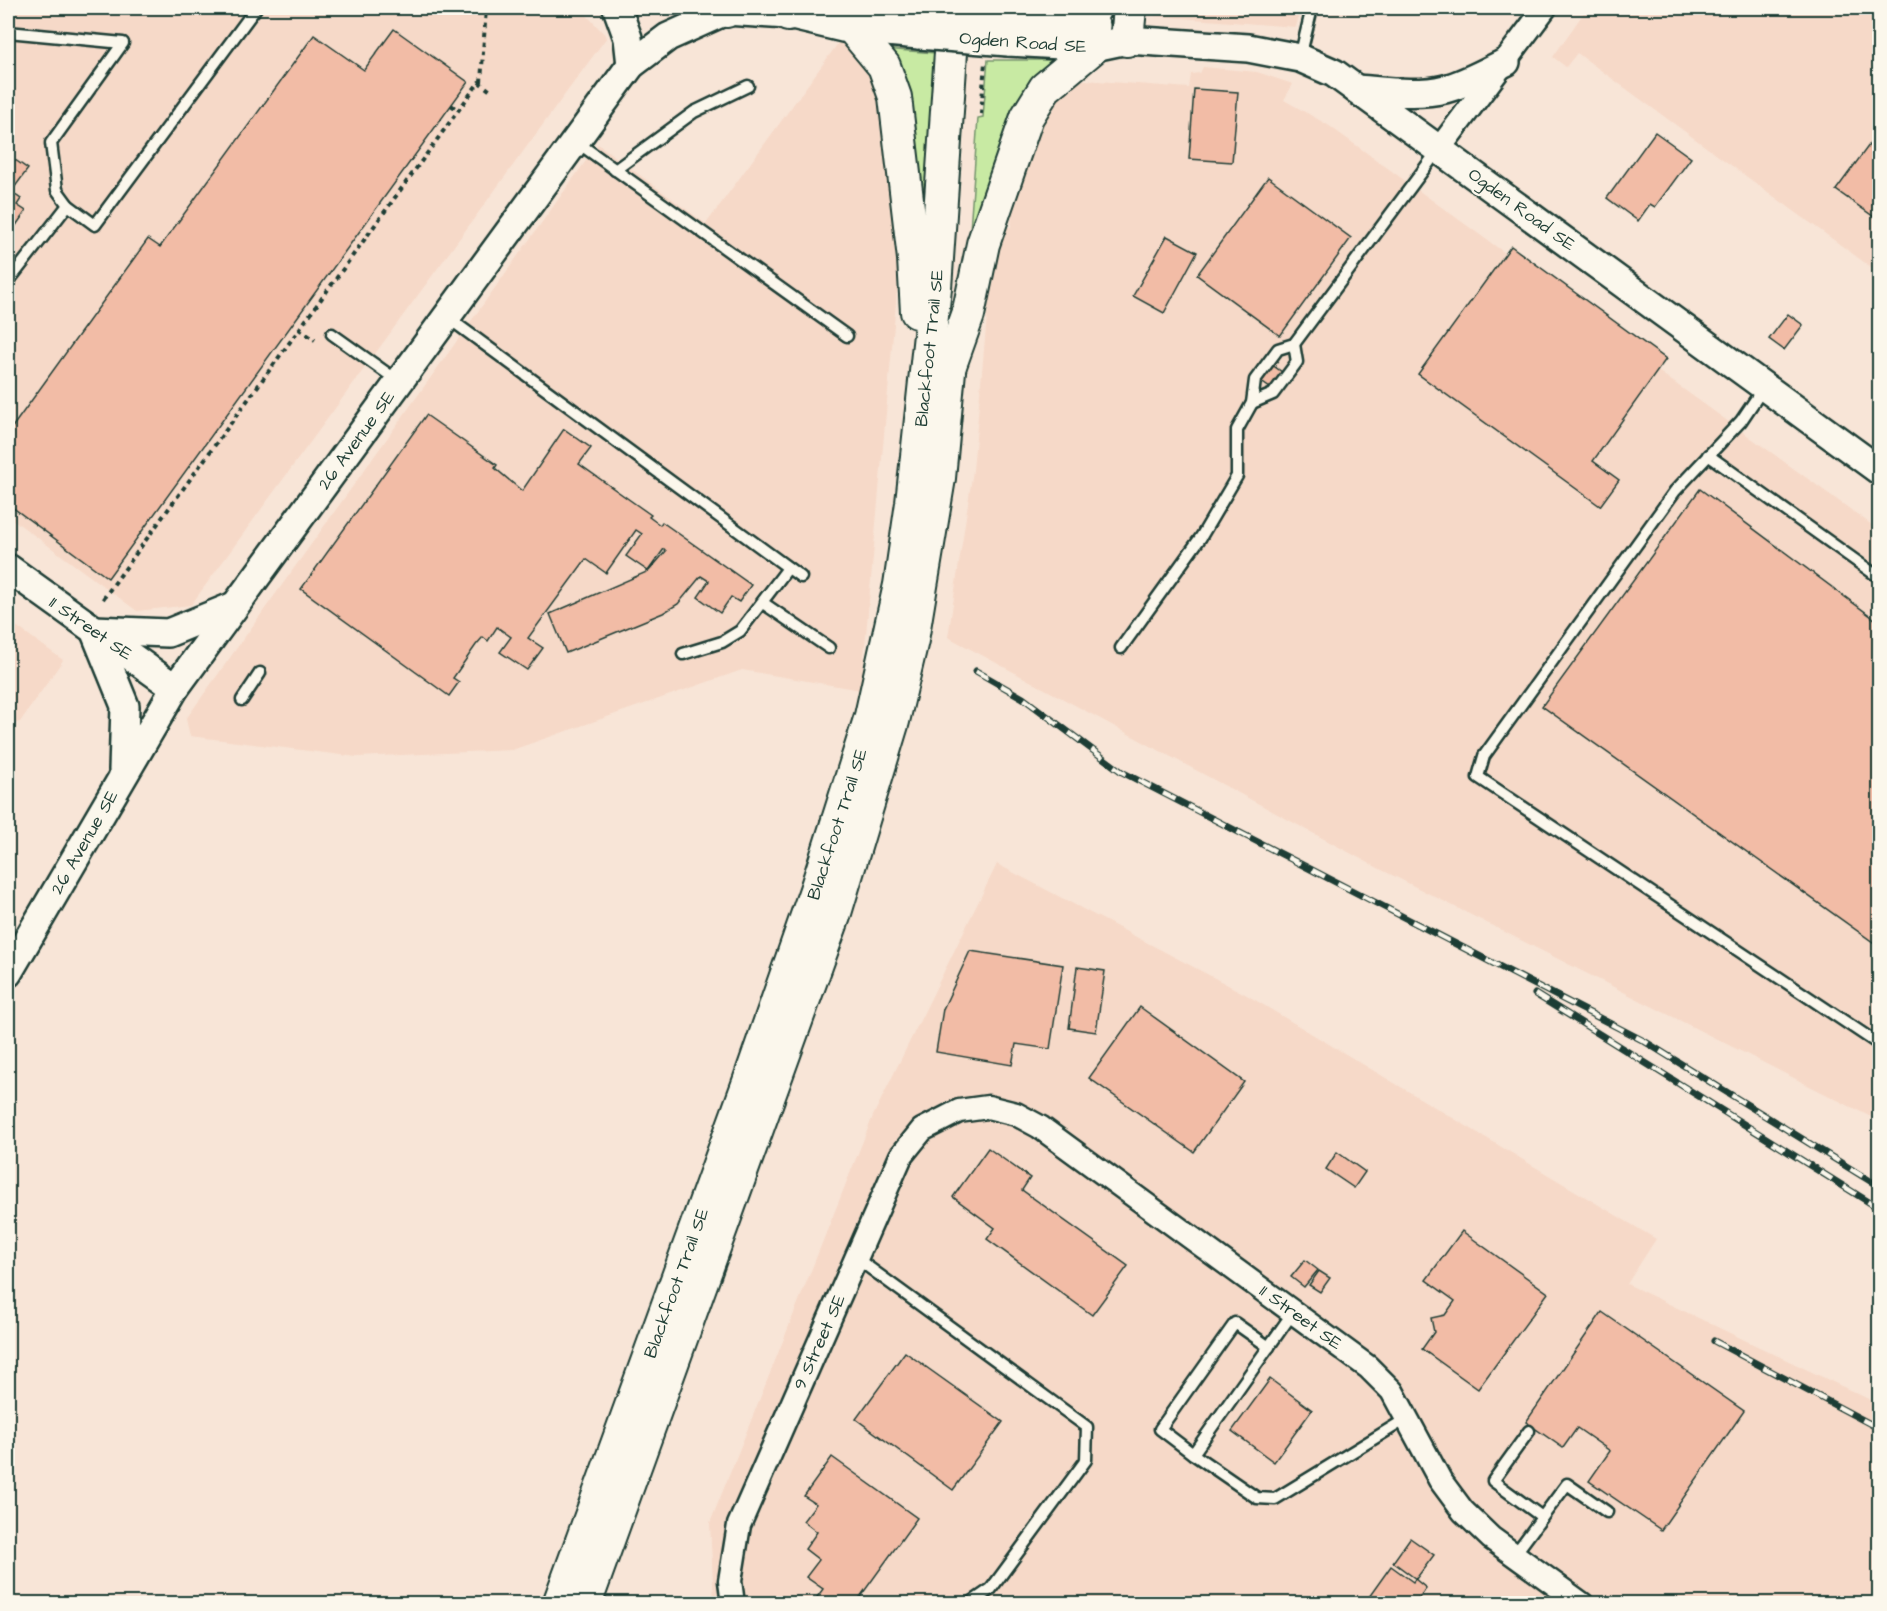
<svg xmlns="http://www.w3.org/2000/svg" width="1887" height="1611" viewBox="0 0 1887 1611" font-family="'Architects Daughter',sans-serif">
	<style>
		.built { fill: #f6d9c8 }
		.green { fill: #c8eaa3; stroke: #74946c; stroke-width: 1.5 }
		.building { fill: #f2bca6; stroke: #1f3d34; stroke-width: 1.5 }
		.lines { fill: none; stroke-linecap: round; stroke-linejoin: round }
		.service-casing { stroke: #1f3d34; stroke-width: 15 }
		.minor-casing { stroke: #1f3d34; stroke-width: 27 }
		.tertiary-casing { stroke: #1f3d34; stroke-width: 32 }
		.secondary-casing { stroke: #1f3d34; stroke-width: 36 }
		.path { stroke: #1f3d34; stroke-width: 4; stroke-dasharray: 4.5 4.5; stroke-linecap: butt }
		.service { stroke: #fbf7ec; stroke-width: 10 }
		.minor { stroke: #fbf7ec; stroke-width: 22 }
		.tertiary { stroke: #fbf7ec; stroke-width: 27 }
		.secondary { stroke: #fbf7ec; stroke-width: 32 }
		.rail-casing { stroke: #1f3d34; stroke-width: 7 }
		.rail { stroke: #fbf7ec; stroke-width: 4.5; stroke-dasharray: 14; stroke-linecap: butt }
		.tertiary-bridge-casing { stroke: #1f3d34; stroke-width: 32; stroke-linecap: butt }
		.tertiary-bridge { stroke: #fbf7ec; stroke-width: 27 }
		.labels { text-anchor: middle; stroke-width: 5; stroke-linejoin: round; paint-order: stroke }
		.street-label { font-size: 18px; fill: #1f3d34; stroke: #fbf7ec }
	</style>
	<rect width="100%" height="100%" fill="#f8e5d7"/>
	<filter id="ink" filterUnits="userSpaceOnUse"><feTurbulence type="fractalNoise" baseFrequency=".0167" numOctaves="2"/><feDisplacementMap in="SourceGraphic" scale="12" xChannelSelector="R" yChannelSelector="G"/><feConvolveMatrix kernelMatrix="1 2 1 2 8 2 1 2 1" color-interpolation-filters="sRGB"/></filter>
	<g filter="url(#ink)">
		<g class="built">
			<path d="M8,8H580L607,37L191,605L137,611L8,516Z"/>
			<path d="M1151,8H1301L1296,27L1155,16Z"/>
			<path d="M1587,8H1879V273L1577,53L1566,67L1553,57Z"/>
			<path d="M839,42L877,74L902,236L861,690L742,670L512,750L357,757L190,736L186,719L598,144L706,224Z"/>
			<path d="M1203,67L1257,72L1293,84L1284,100L1328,125L1505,253L1511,246L1666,359L1658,371L1879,530V1121L1378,868L948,637L973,470L993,251L1003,228L1011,227L1014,186L1038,117L1071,82L1085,80L1189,88L1191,74L1200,73Z"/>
			<path d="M8,620L63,660L20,722L8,725Z"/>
			<path d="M997,864L1245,994L1656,1239L1627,1284L1879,1404V1603H714L710,1523L873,1116Z"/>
		</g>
		<g class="green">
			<path d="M883,49L936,53L926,255Z"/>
			<path d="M988,60H1056L968,259L978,118L983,117Z"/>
		</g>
		<g class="building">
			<path d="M394,29L468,82L108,578L8,504V433L148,239L160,247L314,35L364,70Z"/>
			<path d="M1194,89L1238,92L1232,162L1189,159Z"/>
			<path d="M1880,130V221L1836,190Z"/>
			<path d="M1655,132L1691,158L1655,207L1650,204L1638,221L1607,198Z"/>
			<path d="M8,155L28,169L11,192L21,199L17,205L26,211L8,237Z"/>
			<path d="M1268,177L1351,238L1280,336L1197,275Z"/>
			<path d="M1167,236L1197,252L1164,313L1133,296Z"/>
			<path d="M1511,246L1666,359L1593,461L1619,480L1600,506L1418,374Z"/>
			<path d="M1788,314L1803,325L1784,350L1769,339Z"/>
			<path d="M1272,365L1282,372L1270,388L1260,381Z"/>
			<path d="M426,415L497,465L495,468L522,491L564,429L591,448L579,464L651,515L649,517L660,525L662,522L751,585L739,602L731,597L720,613L698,597L709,581L701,576L678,604L663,613L566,653L550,614L649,571L666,551L664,549L648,571L626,556L642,534L636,530L606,573L586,559L528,638L543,648L527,670L500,652L511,637L497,627L488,641L483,637L476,645L453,678L459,682L449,696L301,589Z"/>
			<path d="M1700,489L1880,623V947L1542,706Z"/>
			<path d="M970,951L1063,965L1050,1049L1016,1044L1012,1065L936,1052L943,1009Z"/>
			<path d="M1077,967L1105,971L1096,1032L1069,1028Z"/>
			<path d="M1140,1007L1244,1082L1194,1152L1089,1078Z"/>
			<path d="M988,1148L1030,1178L1022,1190L1128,1266L1092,1315L987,1239L995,1228L953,1197Z"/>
			<path d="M1337,1152L1365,1172L1354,1188L1326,1169Z"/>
			<path d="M1462,1231L1548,1293L1478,1389L1422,1349L1434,1332L1431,1318L1445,1315L1455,1301L1426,1280Z"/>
			<path d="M1305,1260L1318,1270L1304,1287L1291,1277Z"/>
			<path d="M1319,1271L1330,1278L1320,1292L1309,1285Z"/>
			<path d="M1602,1312L1744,1411L1661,1530L1589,1481L1610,1451L1577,1428L1563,1448L1526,1422Z"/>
			<path d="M905,1352L1003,1422L953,1490L856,1419Z"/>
			<path d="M1270,1379L1312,1410L1274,1462L1232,1431Z"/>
			<path d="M832,1457L917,1518L855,1604H812L823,1589L806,1577L819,1560L805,1549L817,1532L803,1521L816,1504L804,1496Z"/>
			<path d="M1410,1538L1434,1555L1416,1579L1393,1562Z"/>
			<path d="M1391,1566L1413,1582L1415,1579L1426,1588L1415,1604H1364Z"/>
		</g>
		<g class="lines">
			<defs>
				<g id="service">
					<path d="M8,32L123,43L51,143L57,190L68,205"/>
					<path d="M1300,57L1312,8"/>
					<path d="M574,140L847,336"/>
					<path d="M615,170L694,112L748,86"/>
					<path d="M8,282L68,205L95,225L256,8"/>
					<path d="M447,317L801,577"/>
					<path d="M332,334L398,381"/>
					<path d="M1764,387L1741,421L1675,491L1484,756L1478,777L1880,1045"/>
					<path d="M1252,403L1273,394L1297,362L1294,344"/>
					<path d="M1708,455L1880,578"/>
					<path d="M763,603L829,648"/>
					<path d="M1121,648L1201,537L1237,476V430L1252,403L1255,380L1278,349L1294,344L1439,149"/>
					<path d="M683,654L722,642L740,631L788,568"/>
					<path d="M242,700L260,673"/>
					<path d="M856,1258L1087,1427L1086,1460L991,1589L969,1604"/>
					<path d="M1294,1311L1193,1454L1257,1498L1275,1499L1406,1419"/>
					<path d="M1529,1431L1493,1481L1542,1517"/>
					<path d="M1193,1454L1160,1429L1235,1323L1269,1347"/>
					<path d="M1515,1554L1567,1484L1607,1512"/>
				</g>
				<g id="minor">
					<path d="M1439,149L1545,8"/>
					<path d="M733,1604L730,1581L739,1525L901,1156L922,1130L959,1111L988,1107L1016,1114L1040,1127L1368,1367L1392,1391L1440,1480L1463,1511L1491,1538L1582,1604"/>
				</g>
				<g id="tertiary">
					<path d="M617,8L628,38L631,65"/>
					<path d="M846,8L920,13"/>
					<path d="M1010,20L1096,26"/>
					<path d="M1008,42L1094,47L1127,40L1248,48L1300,58L1334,73L1880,471"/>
					<path d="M1356,89C1384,91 1418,96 1445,89C1467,83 1486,72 1506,62"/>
					<path d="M8,568L175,688"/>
					<path d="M94,630L125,706L123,770"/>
					<path d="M94,630L168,633L234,606"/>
					<path d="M8,973L175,688L631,65L668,37L726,11L788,15L843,28L919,35"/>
				</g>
				<g id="secondary">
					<path d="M726,11L728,8"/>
					<path d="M788,15L789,8"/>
					<path d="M1075,25L1095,8"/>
					<path d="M854,30L884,66L895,97L914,259L917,312"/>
					<path d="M1127,40L1130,8"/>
					<path d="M949,368L968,315L983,244L1027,117L1045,88L1094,47"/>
					<path d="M559,1604L749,1082L816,890L871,716L900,585L912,503L935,288L954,8"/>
					<path d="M585,1604L834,916L893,721L912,640L939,478L950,360"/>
				</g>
			</defs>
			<use href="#service" class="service-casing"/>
			<use href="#minor" class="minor-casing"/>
			<use href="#tertiary" class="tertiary-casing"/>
			<use href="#secondary" class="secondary-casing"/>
			<g class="path">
				<path d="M641,13L657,8"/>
				<path d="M481,82L486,8"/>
				<path d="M451,105L458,110"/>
				<path d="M981,114L985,62"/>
				<path d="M299,329L315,340"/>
				<path d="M103,599L479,82L492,92"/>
			</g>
			<use href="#service" class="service"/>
			<use href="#minor" class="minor"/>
			<use href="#tertiary" class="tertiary"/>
			<use href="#secondary" class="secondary"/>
			<defs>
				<g id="rail">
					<path d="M976,671L1023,698L1122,772L1644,1041L1880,1187"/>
					<path d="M1535,994L1880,1209"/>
					<path d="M1714,1341L1880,1429"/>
				</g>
			</defs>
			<use href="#rail" class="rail-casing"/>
			<use href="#rail" class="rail"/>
			<defs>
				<g id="tertiary-bridge">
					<path d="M920,13L1010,20"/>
					<path d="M919,35L1008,42"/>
				</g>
			</defs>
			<use href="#tertiary-bridge" class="tertiary-bridge-casing"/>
			<use href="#tertiary-bridge" class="tertiary-bridge"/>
		</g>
	</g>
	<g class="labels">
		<g class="street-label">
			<text transform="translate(1023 42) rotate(4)" y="6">Ogden Road SE</text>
			<text transform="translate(1522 209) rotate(36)" y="6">Ogden Road SE</text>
			<text transform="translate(929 348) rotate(-84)" y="6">Blackfoot Trail SE</text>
			<text transform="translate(356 440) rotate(-54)" y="6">26 Avenue SE</text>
			<text transform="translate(91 628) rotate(35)" y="6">11 Street SE</text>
			<text transform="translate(837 824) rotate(-72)" y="6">Blackfoot Trail SE</text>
			<text transform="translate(84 842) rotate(-60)" y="6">26 Avenue SE</text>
			<text transform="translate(676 1283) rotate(-70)" y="6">Blackfoot Trail SE</text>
			<text transform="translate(1301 1317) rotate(36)" y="6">11 Street SE</text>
			<text transform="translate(819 1342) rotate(-66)" y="6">9 Street SE</text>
		</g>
	</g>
	<rect width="1887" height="1611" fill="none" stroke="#fbf7ec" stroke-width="30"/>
	<rect x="15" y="15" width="1857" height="1581" fill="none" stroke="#1f3d34" stroke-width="2" filter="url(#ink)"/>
</svg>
